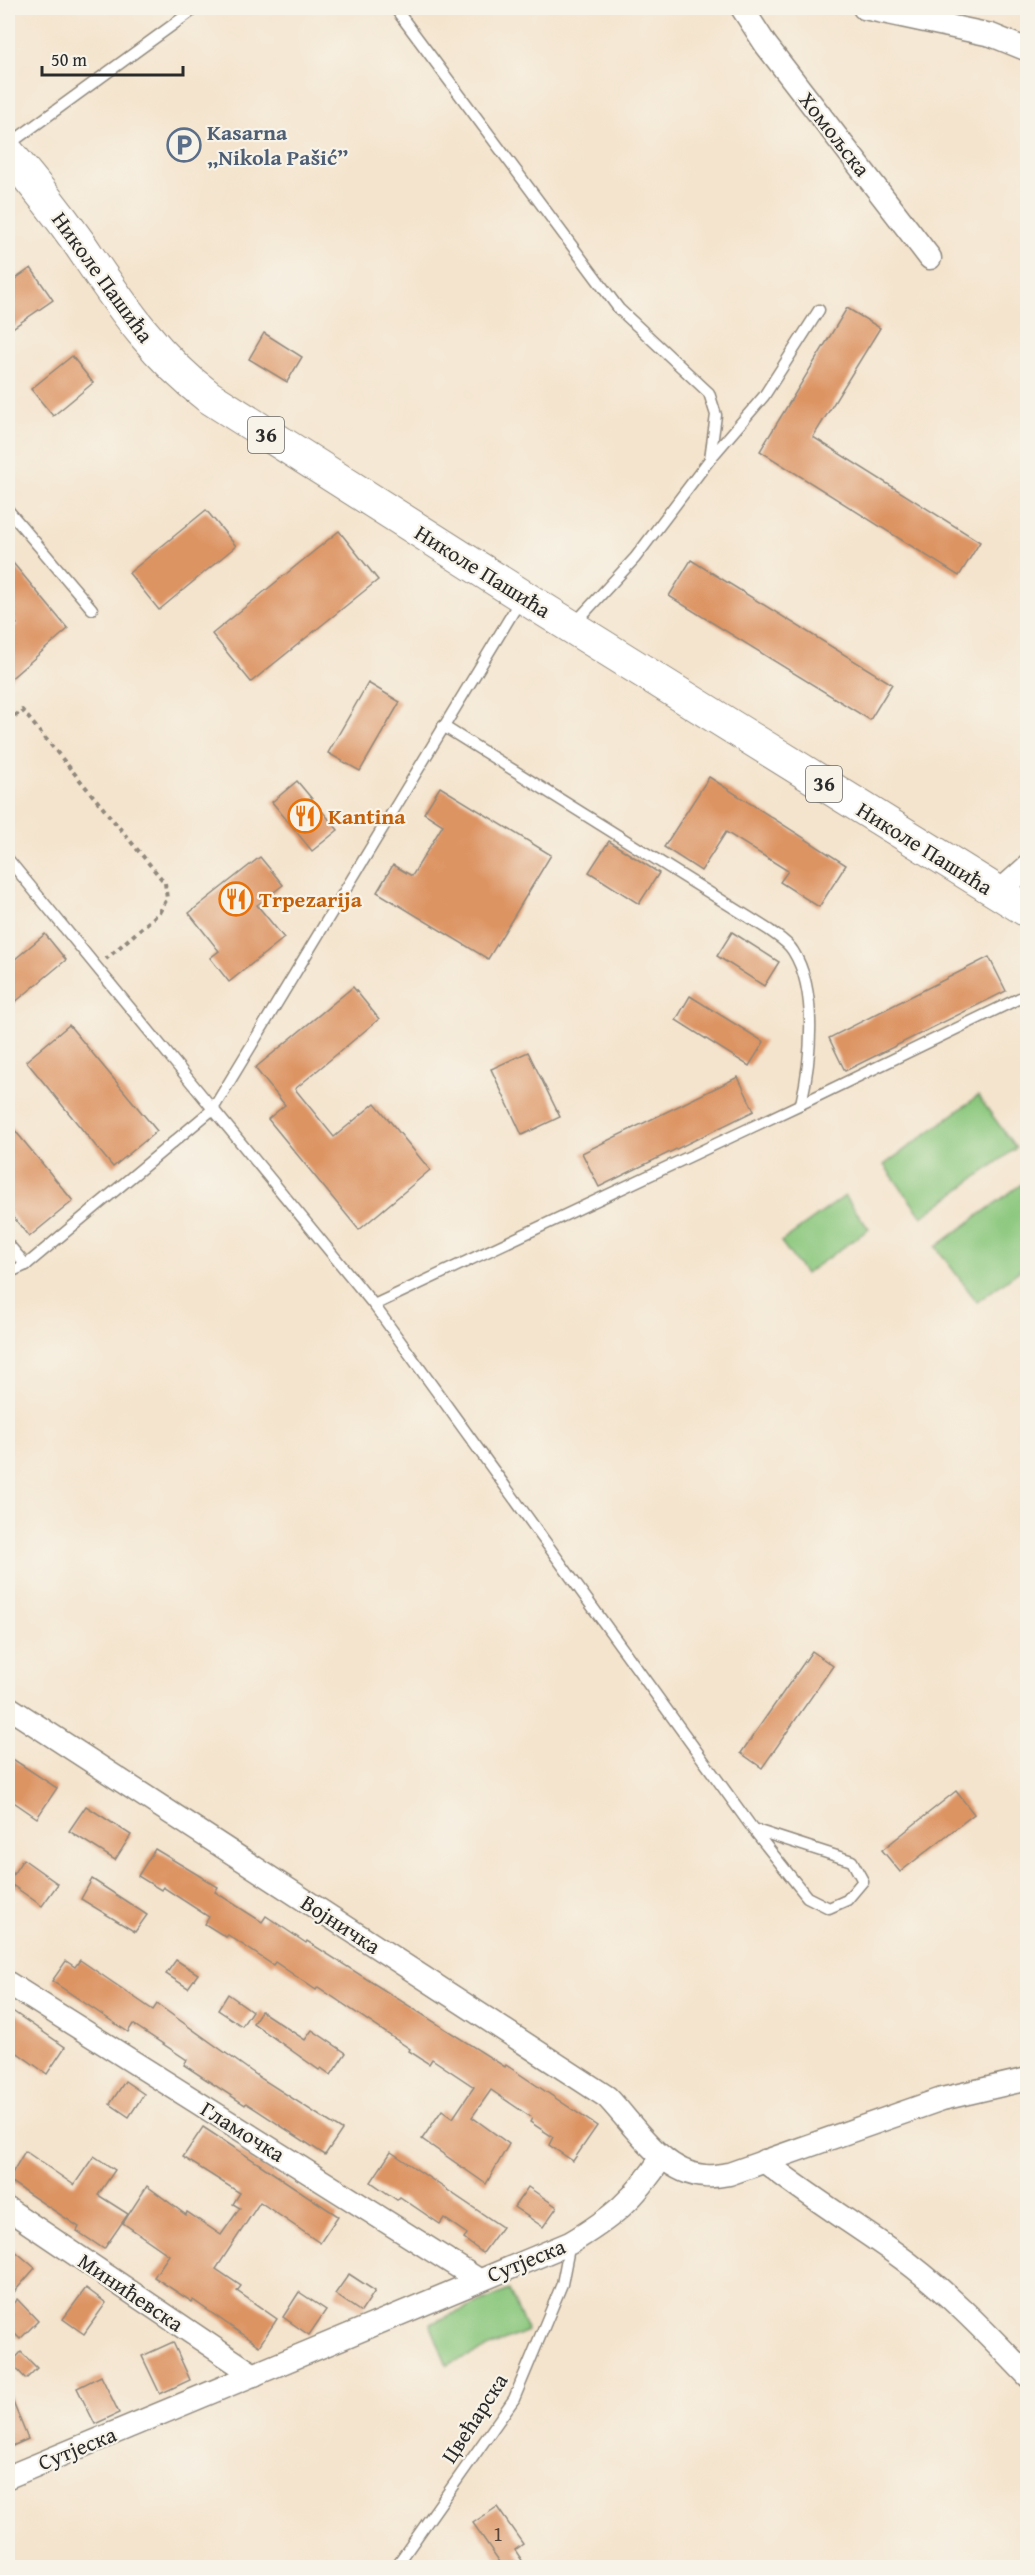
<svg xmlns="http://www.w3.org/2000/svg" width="1035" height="2575" viewBox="0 0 1035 2575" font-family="'Gentium Book Plus',serif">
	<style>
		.green { fill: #8ac77d; stroke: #5a7954; stroke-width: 1.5 }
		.building { fill: #dd9464 }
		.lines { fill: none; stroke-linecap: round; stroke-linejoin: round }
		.service-casing { stroke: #90887c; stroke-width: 13 }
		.minor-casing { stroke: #90887c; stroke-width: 25 }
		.primary-casing { stroke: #90887c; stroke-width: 35 }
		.path { stroke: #90887c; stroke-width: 4; stroke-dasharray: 4.5 4.5; stroke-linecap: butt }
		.service { stroke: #fff; stroke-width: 10 }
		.minor { stroke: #fff; stroke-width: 22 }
		.primary { stroke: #fff; stroke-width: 33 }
		.labels { text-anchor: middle; stroke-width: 4.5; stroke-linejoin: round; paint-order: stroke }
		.number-label { font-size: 20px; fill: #584539 }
		.shield { fill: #f7f3e8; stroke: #686764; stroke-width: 1.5 }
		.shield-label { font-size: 21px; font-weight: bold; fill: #2b2b2b }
		.service-label { font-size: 22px; font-weight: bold; fill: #4e5e75; stroke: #f7f3e8; text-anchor: start }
		.street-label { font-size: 22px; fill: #2b2b2b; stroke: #f7f3e8 }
		.food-label { font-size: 22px; font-weight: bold; fill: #c56008; stroke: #f7f3e8; text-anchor: start }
	</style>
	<rect width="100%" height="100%" fill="#f7f3e8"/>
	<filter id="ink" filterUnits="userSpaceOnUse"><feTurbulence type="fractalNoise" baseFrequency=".0167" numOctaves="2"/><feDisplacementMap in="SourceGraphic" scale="12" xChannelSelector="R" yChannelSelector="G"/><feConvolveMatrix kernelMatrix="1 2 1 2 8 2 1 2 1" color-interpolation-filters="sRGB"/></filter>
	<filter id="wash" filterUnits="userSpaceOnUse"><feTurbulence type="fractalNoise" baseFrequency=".008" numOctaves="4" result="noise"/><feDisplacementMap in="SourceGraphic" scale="24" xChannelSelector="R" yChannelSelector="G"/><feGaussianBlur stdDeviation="1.35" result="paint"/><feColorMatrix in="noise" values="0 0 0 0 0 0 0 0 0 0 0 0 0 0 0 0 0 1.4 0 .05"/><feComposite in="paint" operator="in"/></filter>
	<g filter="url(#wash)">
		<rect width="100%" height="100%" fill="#f4e4cd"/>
		<g class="green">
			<path d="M978,1096L1016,1148L922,1217L884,1165Z"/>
			<path d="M1027,1180V1265L977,1302L936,1247Z"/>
			<path d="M845,1196L869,1229L805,1274L781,1242Z"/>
			<path d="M509,2290L527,2331L447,2365L430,2324Z"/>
		</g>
		<g id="blocks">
			<g class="building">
				<path d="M31,268L53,300L8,331V284Z"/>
				<path d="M847,308L880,328L813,437L980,542L959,576L760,451Z"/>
				<path d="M264,333L302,357L287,382L249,359Z"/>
				<path d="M72,356L93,383L53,416L31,389Z"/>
				<path d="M206,510L236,546L159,610L129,573Z"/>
				<path d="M339,531L378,580L251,682L212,634Z"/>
				<path d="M8,557L68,629L8,681V632L17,624L8,612Z"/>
				<path d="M691,560L892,684L870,720L669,596Z"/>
				<path d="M368,683L400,702L360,771L328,753Z"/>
				<path d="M709,777L846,865L819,907L780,882L788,871L726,832L701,871L664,847Z"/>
				<path d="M297,781L338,830L312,851L272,802Z"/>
				<path d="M440,787L551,855L488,959L377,892L393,865L412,876L443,825L424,813Z"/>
				<path d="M609,841L659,873L639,904L589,872Z"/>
				<path d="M260,857L283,885L257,905L284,938L229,982L210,958L219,951L189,913Z"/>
				<path d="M732,932L779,962L764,986L717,956Z"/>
				<path d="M45,934L66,960L8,1008V965Z"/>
				<path d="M989,957L1006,991L845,1071L829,1038Z"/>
				<path d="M353,987L379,1019L295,1089L334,1137L375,1103L430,1170L359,1230L268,1119L285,1105L255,1068Z"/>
				<path d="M690,996L764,1042L749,1066L676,1020Z"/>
				<path d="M69,1025L157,1131L113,1167L26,1061Z"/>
				<path d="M528,1052L560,1117L522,1135L491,1069Z"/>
				<path d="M738,1077L754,1111L599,1187L582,1153Z"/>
				<path d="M8,1122L73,1201L29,1237L8,1210Z"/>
				<path d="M812,1651L833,1666L762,1768L741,1753Z"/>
				<path d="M8,1756L57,1788L37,1818L8,1798Z"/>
				<path d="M956,1791L974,1814L900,1872L882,1850Z"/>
				<path d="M86,1806L131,1835L115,1860L69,1831Z"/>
				<path d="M155,1849L218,1887L215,1892L262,1922L266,1916L306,1943L307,1941L505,2067L506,2065L597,2126L573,2161L549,2145L553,2137L530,2122L532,2118L491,2090L472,2117L509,2144L486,2184L422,2139L442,2110L453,2118L474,2087L432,2059L429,2064L409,2051L410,2049L318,1987L316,1990L275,1962L273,1965L228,1935L226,1937L205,1924L209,1917L163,1887L161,1890L138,1876Z"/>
				<path d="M23,1859L58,1884L42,1906L8,1882Z"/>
				<path d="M92,1879L147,1915L135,1932L81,1899Z"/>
				<path d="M80,1960L153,2010L157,2004L262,2079L342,2130L325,2155L246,2103L245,2105L184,2065L187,2060L133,2024L128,2032L52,1981L66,1961L75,1967Z"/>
				<path d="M176,1960L198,1974L188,1988L166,1974Z"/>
				<path d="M228,1994L252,2011L242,2026L218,2010Z"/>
				<path d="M8,2008L65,2047L47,2074L8,2046Z"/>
				<path d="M261,2011L305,2040L312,2030L346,2053L331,2075L321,2068L319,2070L253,2023Z"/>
				<path d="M125,2081L144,2094L129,2117L110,2104Z"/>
				<path d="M203,2127L338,2216L320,2243L260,2202L216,2269L241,2286L237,2291L277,2319L259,2346L193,2300L192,2302L154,2277L169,2255L123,2223L147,2186L186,2215L187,2212L221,2235L240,2208L233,2204L240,2193L183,2157Z"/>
				<path d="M25,2151L74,2185L94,2156L115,2170L98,2195L128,2214L104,2249L77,2231L79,2227L8,2180Z"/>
				<path d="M391,2152L502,2227L483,2253L464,2239L467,2234L444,2218L440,2224L400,2197L397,2200L371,2182Z"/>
				<path d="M528,2187L557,2207L543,2227L514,2207Z"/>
				<path d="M14,2250L35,2268L8,2299V2258Z"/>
				<path d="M349,2274L375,2291L361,2312L335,2294Z"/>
				<path d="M86,2288L106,2303L84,2334L63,2319Z"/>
				<path d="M299,2292L326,2310L309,2335L283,2317Z"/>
				<path d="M17,2299L38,2321L20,2339L8,2327V2309Z"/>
				<path d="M173,2342L190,2380L160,2394L142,2356Z"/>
				<path d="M21,2352L37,2368L26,2379L11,2363Z"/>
				<path d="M101,2376L119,2413L95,2424L77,2388Z"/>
				<path d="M8,2390L28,2439L8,2448Z"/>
				<path d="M497,2507L523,2544L515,2550L527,2568H504L473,2523Z"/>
			</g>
		</g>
	</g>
	<g filter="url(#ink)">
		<use href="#blocks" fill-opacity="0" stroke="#90887c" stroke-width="1.5"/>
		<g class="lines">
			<defs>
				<g id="service">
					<path d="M395,8L619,309L709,393L716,415L710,459"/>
					<path d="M8,145L196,8"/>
					<path d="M8,510L92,609"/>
					<path d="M521,599L213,1109L374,1305L753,1829L807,1897L829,1908L847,1900L863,1881L852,1861L753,1829"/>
					<path d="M574,624L635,558L710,459L764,396L819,310"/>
					<path d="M443,726L769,930C777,936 788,942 793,951C818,990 811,1061 801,1104"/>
					<path d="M8,859L213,1109L26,1265L8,1273"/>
					<path d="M8,1244L26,1265"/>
					<path d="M374,1305L801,1104L1028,994"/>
					<path d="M395,2568L514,2399L562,2284L570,2243"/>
				</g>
				<g id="minor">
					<path d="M742,8L766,45L930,258"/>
					<path d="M864,8L991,35L1028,50"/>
					<path d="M998,893L1028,866"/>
					<path d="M8,1707L607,2097C634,2125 663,2174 705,2176C712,2177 721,2175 729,2174L942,2099L1028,2079"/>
					<path d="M8,1983L479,2280"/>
					<path d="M764,2161C805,2194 850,2221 892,2251C943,2287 985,2331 1028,2376"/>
					<path d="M8,2209L254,2375"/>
					<path d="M8,2477L570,2243C612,2218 635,2199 662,2157"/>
				</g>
				<path id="primary" d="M8,153C33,182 57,212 79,243C119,302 151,353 209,397L522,596L1028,911"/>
			</defs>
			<use href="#service" class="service-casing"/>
			<use href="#minor" class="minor-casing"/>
			<use href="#primary" class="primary-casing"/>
			<path class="path" d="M8,722L22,710L165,883L167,899L159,913L106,959"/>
			<use href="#service" class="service"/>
			<use href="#minor" class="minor"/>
			<use href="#primary" class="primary"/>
		</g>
	</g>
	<defs>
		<symbol id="parking-ring" viewBox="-11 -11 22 22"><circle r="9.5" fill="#f7f3e8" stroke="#5c6f8a" stroke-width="1.5"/><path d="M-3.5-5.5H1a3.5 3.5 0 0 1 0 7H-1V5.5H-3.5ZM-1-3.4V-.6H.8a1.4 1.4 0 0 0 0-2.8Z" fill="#5c6f8a"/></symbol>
		<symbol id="restaurant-ring" viewBox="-11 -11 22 22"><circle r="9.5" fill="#f7f3e8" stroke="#e8710a" stroke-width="1.5"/><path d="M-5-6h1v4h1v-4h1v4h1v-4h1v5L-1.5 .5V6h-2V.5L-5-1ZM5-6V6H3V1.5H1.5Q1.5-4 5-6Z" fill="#e8710a"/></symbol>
	</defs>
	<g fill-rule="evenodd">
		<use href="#parking-ring" x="165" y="126" width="38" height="38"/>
		<use href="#restaurant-ring" x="286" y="797" width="38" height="38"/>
		<use href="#restaurant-ring" x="217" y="880" width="38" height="38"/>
	</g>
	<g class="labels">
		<g class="number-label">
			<text x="498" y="2541">1</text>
		</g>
		<g class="shield">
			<rect x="248" y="417" width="36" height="36" rx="4.5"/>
			<rect x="806" y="766" width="36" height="36" rx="4.5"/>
		</g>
		<g class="shield-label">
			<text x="266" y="442">36</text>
			<text x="824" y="791">36</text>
		</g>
		<g class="service-label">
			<text x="207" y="140">Kasarna<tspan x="207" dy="25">„Nikola Pašić”</tspan></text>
		</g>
		<g class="street-label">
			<text transform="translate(835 134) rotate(52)" y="8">Хомољска</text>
			<text transform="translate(103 277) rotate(54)" y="8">Николе Пашића</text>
			<text transform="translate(483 571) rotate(32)" y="8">Николе Пашића</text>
			<text transform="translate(925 848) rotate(32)" y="8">Николе Пашића</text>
			<text transform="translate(341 1924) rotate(33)" y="8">Војничка</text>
			<text transform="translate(243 2131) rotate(32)" y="8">Гламочка</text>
			<text transform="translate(526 2260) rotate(-22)" y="8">Сутјеска</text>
			<text transform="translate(131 2292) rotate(34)" y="8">Минићевска</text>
			<text transform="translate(474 2418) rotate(-57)" y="8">Цвећарска</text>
			<text transform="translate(77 2448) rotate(-22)" y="8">Сутјеска</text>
		</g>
		<g class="food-label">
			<text x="328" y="824">Kantina</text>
			<text x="259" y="907">Trpezarija</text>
		</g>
	</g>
	<rect width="1035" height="2575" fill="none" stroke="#f7f3e8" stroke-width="30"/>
	<path d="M42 66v9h141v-9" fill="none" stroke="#2b2b2b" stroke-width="3"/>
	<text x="51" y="66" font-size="18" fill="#2b2b2b" stroke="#f7f3e8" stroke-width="4.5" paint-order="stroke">50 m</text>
</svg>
